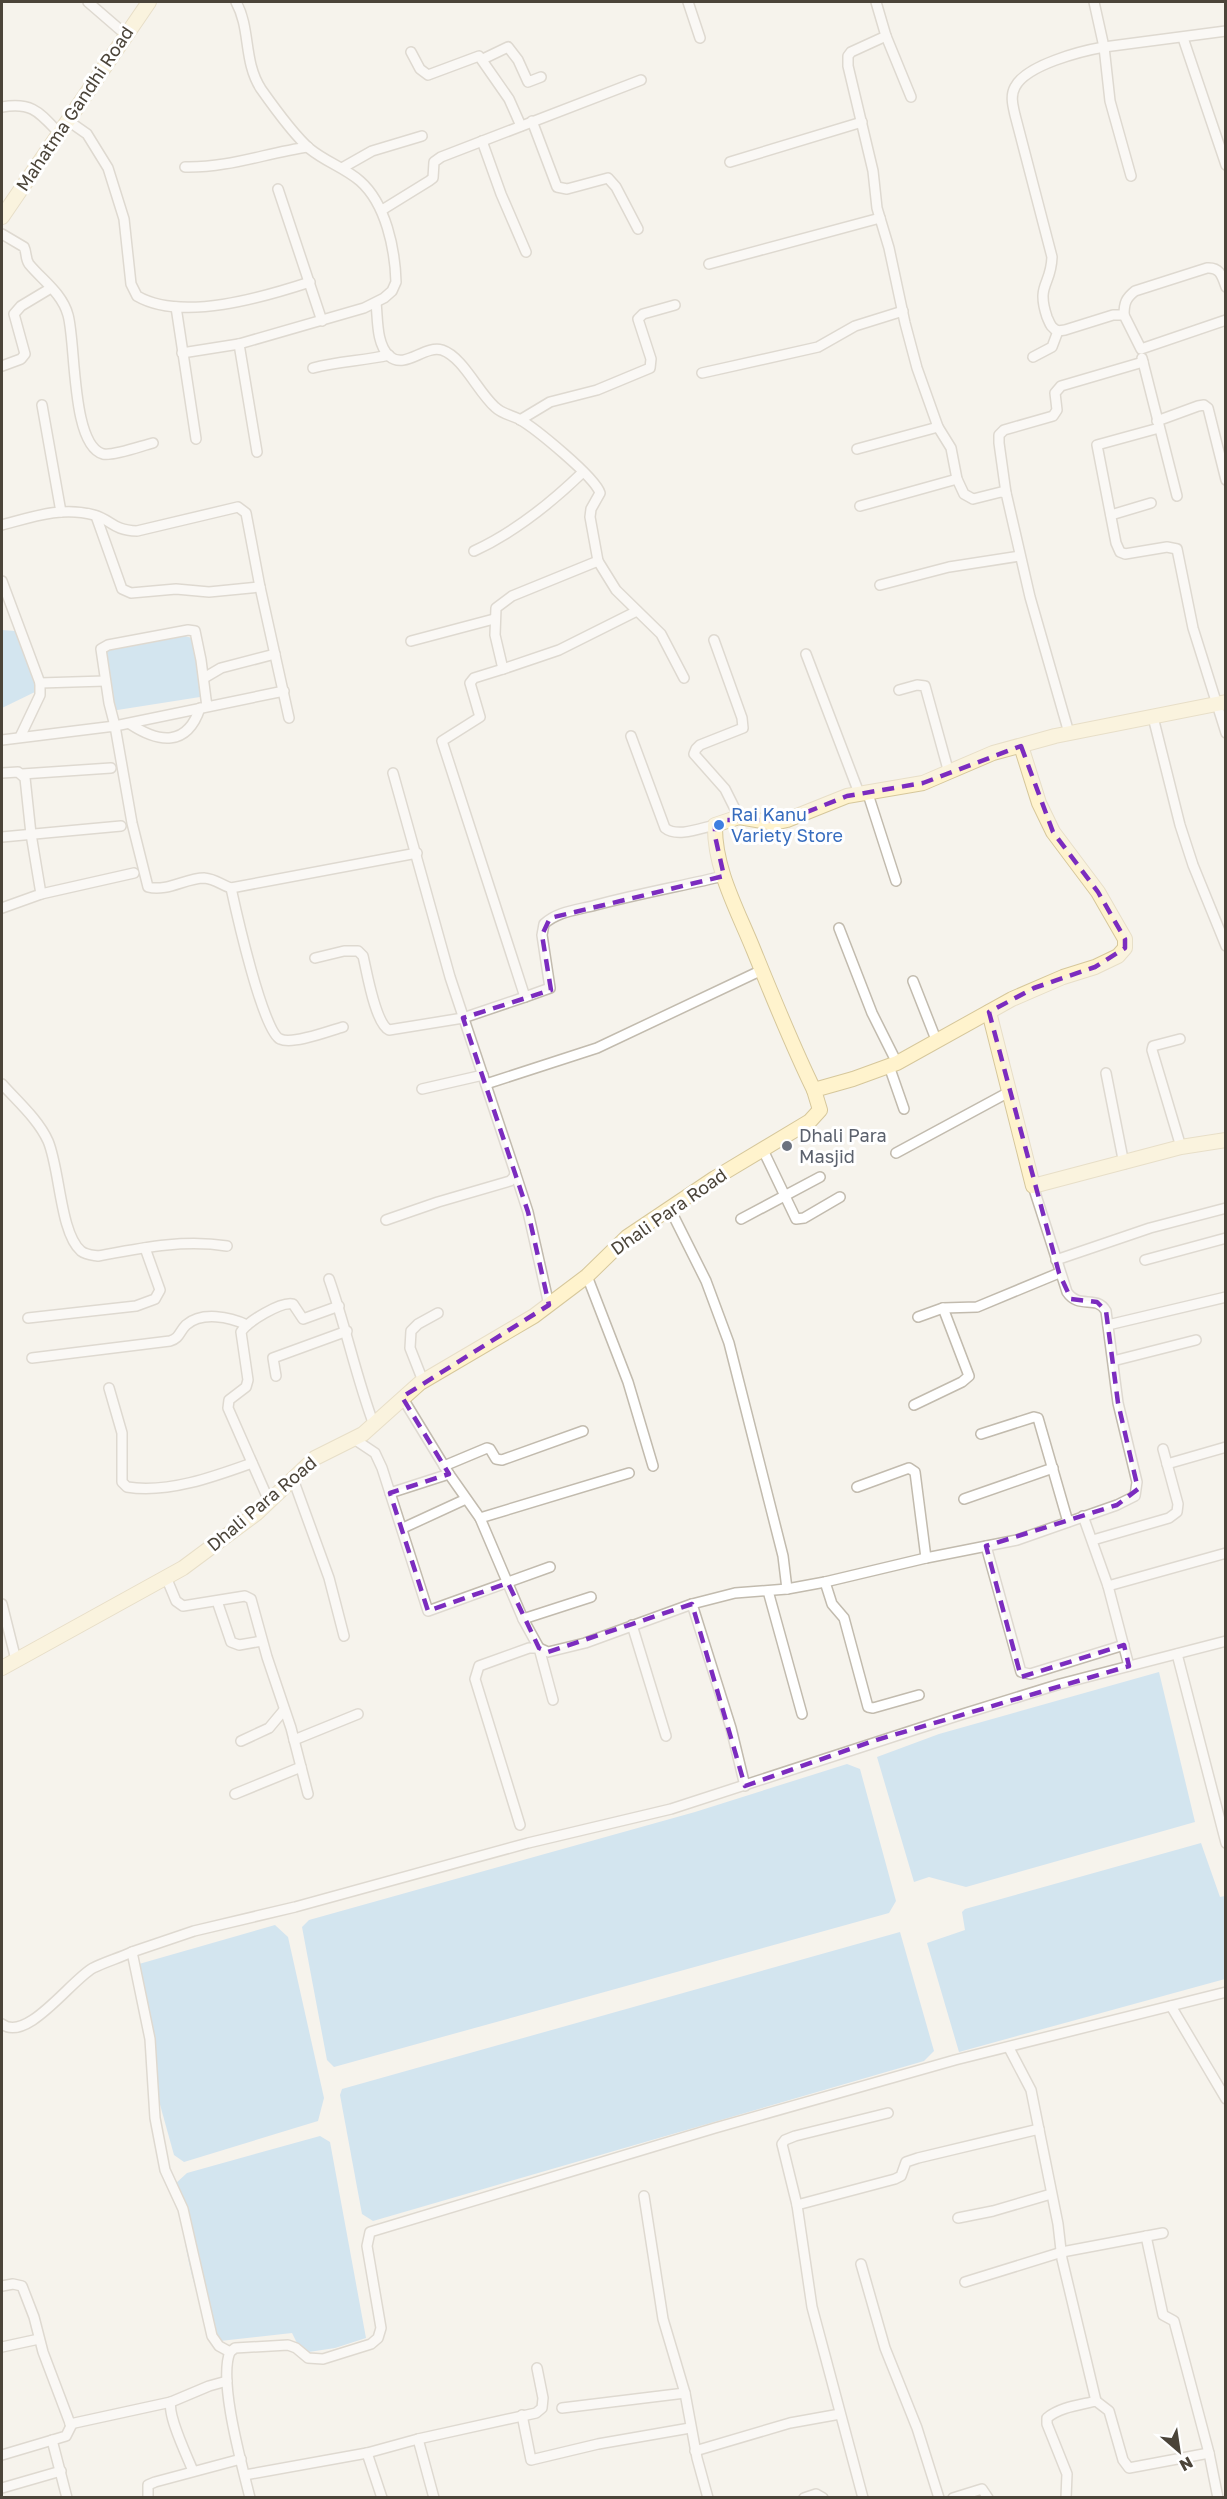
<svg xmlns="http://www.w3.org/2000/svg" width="1227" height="2499" viewBox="0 0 1227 2499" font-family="'Golos Text',sans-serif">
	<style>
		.water { fill: #a9d4f2 }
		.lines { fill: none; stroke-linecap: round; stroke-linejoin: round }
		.street-casing { stroke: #c2bbae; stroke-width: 12 }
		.secondary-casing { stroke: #d6c79b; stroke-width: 16 }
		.street { stroke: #fff; stroke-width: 9 }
		.secondary { stroke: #fff3cd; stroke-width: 14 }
		.marked { fill: none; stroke: #7b2cbf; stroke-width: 4.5; stroke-dasharray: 12 8; stroke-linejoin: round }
		.shop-dot { fill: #3f7fe0; stroke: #fff; stroke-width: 2 }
		.worship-dot { fill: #6b7280; stroke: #fff; stroke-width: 2 }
		.labels { text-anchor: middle; stroke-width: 6; stroke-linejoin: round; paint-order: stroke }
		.street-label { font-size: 18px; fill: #4b4439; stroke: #fff }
		.shop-label { font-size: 18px; fill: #366cbe; stroke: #fff; text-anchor: start }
		.worship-label { font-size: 18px; fill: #5b616d; stroke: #fff; text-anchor: start }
	</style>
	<rect width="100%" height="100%" fill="#f6f3ec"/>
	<g class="water">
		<path d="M2,630L15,631L39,690L2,708Z"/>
		<path d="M181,635L196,639L205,688L200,697L111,711L101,650Z"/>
		<path d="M1159,1672L1195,1822L966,1887L929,1877L914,1882L877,1757L939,1734Z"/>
		<path d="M847,1764L860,1769L896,1901L889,1913L334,2067L327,2060L302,1927L309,1920L695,1812Z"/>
		<path d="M1201,1843L1220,1897L1225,1896V1979L959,2052L927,1943L965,1930L962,1912L965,1909Z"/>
		<path d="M275,1925L288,1937L324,2098L318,2121L184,2162L174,2155L154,2083L133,1977L139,1964Z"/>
		<path d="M900,1932L934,2051L924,2061L373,2221L362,2214L340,2095L342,2089Z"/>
		<path d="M320,2136L330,2142L366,2338L335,2348L302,2353L292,2333L220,2341C189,2297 185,2236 175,2184L187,2173Z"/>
	</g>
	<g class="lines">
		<defs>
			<g id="street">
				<path d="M88,2L125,34"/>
				<path d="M688,2L700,38"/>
				<path d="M876,2L886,36L851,52L848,56V66L873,171L877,208L889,248L905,323L917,368L938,427L951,448L957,479L964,494L973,499L1001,492L1006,493L1007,497L1030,597L1069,733"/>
				<path d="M1094,2L1104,47C1081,51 1026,65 1015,87C1010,96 1013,106 1015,115L1052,257C1051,286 1036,284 1047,317C1050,324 1051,328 1058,331L1065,330L1113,315H1124L1141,349L1226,320"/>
				<path d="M886,36L911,97"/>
				<path d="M1183,38L1226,165"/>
				<path d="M411,52L420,69L428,75L479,56L509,99L521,126"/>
				<path d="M483,59L508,47L518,60L528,82L541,77"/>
				<path d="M2,107C32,102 39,112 58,132"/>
				<path d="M67,120L87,134L108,168L124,219L131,284L137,296C182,322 264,297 310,282"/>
				<path d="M532,121L557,187L567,189L608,178L616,187L638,229"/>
				<path d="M482,141L501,194L526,252"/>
				<path d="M730,162L862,122"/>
				<path d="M185,167C228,168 266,153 308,147"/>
				<path d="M342,168L372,151L422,136"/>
				<path d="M1131,176L1110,101L1104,47L1226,31"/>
				<path d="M278,189L322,321"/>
				<path d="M382,210L429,181L433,178L434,162L441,157L641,80"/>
				<path d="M2,234L24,247C27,253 25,258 29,264C42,280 62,293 68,315C76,343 71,445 103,454C114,456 141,446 153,443"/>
				<path d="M709,264L880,218"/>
				<path d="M376,303C378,319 376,343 389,356C405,370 424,345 442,350C463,357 478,392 495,407C502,414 511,415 519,419C535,428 595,477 600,493L591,509L590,517L598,561L616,590L661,634L684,678"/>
				<path d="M176,307L196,439"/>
				<path d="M1124,315C1124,303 1126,298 1135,291L1207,268C1220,267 1222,276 1226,287"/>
				<path d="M239,344L257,452"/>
				<path d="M182,353L239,344L364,308L384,298L392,291L396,282C395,249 386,204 360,181C345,168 326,162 310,149C295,136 273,106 261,89C243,61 251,29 236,2"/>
				<path d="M1033,357L1052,347L1058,331"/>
				<path d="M1142,358L1177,496"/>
				<path d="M2,366L21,359L25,354L14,314L21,306L51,288"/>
				<path d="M313,368C338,361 363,361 389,355"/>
				<path d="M702,373L818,347L855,326L903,311"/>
				<path d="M42,405L61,512"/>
				<path d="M520,420L550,402L597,390L650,368L651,359L638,319L643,314L675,305"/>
				<path d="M1157,421L1198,406L1204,405L1208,408L1226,480"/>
				<path d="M1159,428L1097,445L1116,543L1120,552L1125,554L1167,547L1177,549L1193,628L1226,733"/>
				<path d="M857,449L938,427"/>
				<path d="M1006,493L999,443V435L1004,430L1053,416L1057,410L1055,393L1061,386L1143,362"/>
				<path d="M860,506L957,479"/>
				<path d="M1111,515L1151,503"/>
				<path d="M96,516L122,589L131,593L176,589L209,592L260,587"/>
				<path d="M2,525C32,517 62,506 94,515C112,520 112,530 137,531L238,507L246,513L260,587L289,718"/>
				<path d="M474,551C515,532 551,503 583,472"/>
				<path d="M598,561L512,596L496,608L495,635L503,669L474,678L470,683L480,717L442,741L525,997L550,988L542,935L544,924C558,911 578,910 596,905C638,894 681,886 724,876"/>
				<path d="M2,581L40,683V695L20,737"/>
				<path d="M880,585L949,567L1020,556"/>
				<path d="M714,640L742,718L743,728L700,745L696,749L694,754L725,789L739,817"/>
				<path d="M411,641L494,619"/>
				<path d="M806,654L859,793"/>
				<path d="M503,669L559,650L637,611"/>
				<path d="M204,678L221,668L275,654"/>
				<path d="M40,683L105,681"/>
				<path d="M899,690L917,685L925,686L949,773"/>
				<path d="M207,707L201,660L195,631L188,630L108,645L101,649L109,703L115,726L284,691"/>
				<path d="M1153,717L1180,825L1193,865L1226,946"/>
				<path d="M130,724C159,743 187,747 200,708"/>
				<path d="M631,736L665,828C677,838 701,828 715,825"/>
				<path d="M2,740L115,726L132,823L148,887C167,892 186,878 204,878C216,879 221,885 231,888L417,853"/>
				<path d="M2,773L18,772L25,778L31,834L41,894L2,908"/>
				<path d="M22,774L111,768"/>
				<path d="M867,791L896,881"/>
				<path d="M2,837L121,826"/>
				<path d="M231,888C236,911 263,1032 280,1039C293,1045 329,1031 343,1027"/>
				<path d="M41,894L134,873"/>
				<path d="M839,928L872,1013L897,1063"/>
				<path d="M315,958L344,951H358L363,956C367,972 375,1023 389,1030L463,1018L525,997"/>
				<path d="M913,981L937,1042"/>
				<path d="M1180,1039L1153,1046L1152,1050L1181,1147"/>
				<path d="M889,1066L904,1109"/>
				<path d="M1106,1073L1124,1164"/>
				<path d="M2,1084C17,1101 38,1119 48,1141C60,1169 60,1233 81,1251C86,1255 92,1255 98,1256C141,1248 183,1239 227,1246"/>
				<path d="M486,1084L597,1048L762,970"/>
				<path d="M422,1089L483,1075"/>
				<path d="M763,1150L796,1219L804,1218L840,1197"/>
				<path d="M896,1153L1009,1092"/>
				<path d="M515,1172L528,1212L549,1305"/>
				<path d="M670,1209L706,1281L729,1343L783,1556L787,1589"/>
				<path d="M741,1219L820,1177"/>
				<path d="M386,1220L438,1202L510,1181L514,1177L515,1172L450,977L393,773"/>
				<path d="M1056,1260L1150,1228L1226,1208"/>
				<path d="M1145,1260L1226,1238"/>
				<path d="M587,1276L628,1382L653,1466"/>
				<path d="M329,1279C346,1327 356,1377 374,1425"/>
				<path d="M918,1317L943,1308L977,1307L1059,1273"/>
				<path d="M28,1318L136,1306L155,1299L160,1290L145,1248"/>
				<path d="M1108,1325L1226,1297"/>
				<path d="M32,1358L170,1341C180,1338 179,1332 186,1325C202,1311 230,1317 247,1325"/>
				<path d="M1113,1361L1196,1340"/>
				<path d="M276,1376L273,1358L347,1331"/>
				<path d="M423,1381L410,1348L411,1331L418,1324L438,1313"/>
				<path d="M109,1388L122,1433V1482L127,1487C167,1494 216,1476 252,1463"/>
				<path d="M402,1397L449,1474L480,1518L523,1619L539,1648L553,1700"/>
				<path d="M914,1405L962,1382L969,1376L943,1308"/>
				<path d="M981,1434L1034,1417L1038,1418L1068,1522"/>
				<path d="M354,1439L375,1453L382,1468L428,1611L550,1567"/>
				<path d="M1167,1464L1226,1447"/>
				<path d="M444,1466L487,1448L490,1449L496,1459L502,1460L583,1431"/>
				<path d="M293,1479L329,1578L344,1636"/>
				<path d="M857,1487L909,1468L915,1472L926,1558"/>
				<path d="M390,1493L449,1474"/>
				<path d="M964,1499L1053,1468"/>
				<path d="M269,1501L228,1408L229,1400L246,1387L248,1380L241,1332C247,1322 281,1301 293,1304L303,1319L339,1306"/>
				<path d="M1083,1516L1108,1586L1129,1666"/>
				<path d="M480,1518L629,1473"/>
				<path d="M403,1528L466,1499"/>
				<path d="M1093,1540L1169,1518L1177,1512L1178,1504L1163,1449"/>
				<path d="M986,1546L1021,1672L1030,1674L1124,1645"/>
				<path d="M166,1577L176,1601L183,1606L245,1596L251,1599L267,1657L291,1728L308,1794"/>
				<path d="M825,1582L832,1604L844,1618L868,1707L873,1708L919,1695"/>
				<path d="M1108,1586L1226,1553"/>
				<path d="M768,1591L802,1714"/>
				<path d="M217,1601L231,1642L239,1645L262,1641"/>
				<path d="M2,1604L16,1660"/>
				<path d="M692,1604L731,1728L745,1786"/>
				<path d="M523,1619L591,1597"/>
				<path d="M632,1625L666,1736"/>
				<path d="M1177,1654L1226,1843"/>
				<path d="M294,1740L358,1714"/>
				<path d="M241,1741L269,1728L284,1710"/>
				<path d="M235,1794L301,1767"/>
				<path d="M520,1825L475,1679L479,1666L529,1648H539L548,1652L585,1643L692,1604L735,1593L787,1589L825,1582L926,1558L1017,1540L1117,1505L1135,1496L1137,1482L1118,1403L1106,1311C1096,1294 1079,1310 1067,1292L1033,1186"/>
				<path d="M132,1952L194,1931L295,1907L528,1843L671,1809L963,1714L1060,1684L1226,1641"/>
				<path d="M1171,2006L1226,2099"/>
				<path d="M2,2024C27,2043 71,1980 93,1968C105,1962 119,1958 132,1952L150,2039L155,2118L165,2170L183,2209L212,2336L219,2346L230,2352"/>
				<path d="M1009,2048L1031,2090L1058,2224L1062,2259L1096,2401"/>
				<path d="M644,2196L663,2319L685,2393L697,2458L708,2498"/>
				<path d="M797,2205L895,2179L901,2176L906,2162L918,2158L1039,2129"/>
				<path d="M958,2218L993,2211L1051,2194"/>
				<path d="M1146,2236L1163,2315L1174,2321L1209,2453L1218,2498"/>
				<path d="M861,2264L885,2348L917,2428L939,2498"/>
				<path d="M965,2282L1062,2252L1163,2233"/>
				<path d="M2,2286L13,2284L22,2286L34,2317L43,2352L71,2426L66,2436L2,2455"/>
				<path d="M2,2347L39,2339"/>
				<path d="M562,2408L685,2393"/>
				<path d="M522,2415L531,2460L598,2444L690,2428"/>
				<path d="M70,2424L171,2402"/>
				<path d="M418,2439L434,2498"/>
				<path d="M52,2440L67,2498"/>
				<path d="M695,2451L790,2423L840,2414"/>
				<path d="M367,2453L382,2498"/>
				<path d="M193,2471C187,2456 167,2415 171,2402L209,2386L227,2381"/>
				<path d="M245,2475L367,2453L418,2439L536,2413L542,2408L543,2398L537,2368"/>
				<path d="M2,2488L61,2471"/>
				<path d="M148,2498V2485L155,2482L241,2459"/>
				<path d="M250,2498C242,2465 218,2381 230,2352L235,2348L288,2345L296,2348L308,2358L323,2359L371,2344L378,2338L381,2328L367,2246L370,2232L715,2128L955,2060L1226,1992"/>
				<path d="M804,2498L816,2494L823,2498"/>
				<path d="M863,2498L812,2307L797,2205L782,2144L785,2140L795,2136L888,2113"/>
				<path d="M953,2498L982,2489L988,2498"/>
				<path d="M1066,2498L1067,2474L1047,2424V2418C1060,2407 1080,2405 1096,2401L1109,2411L1123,2460L1129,2468L1209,2453"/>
			</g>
			<g id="secondary">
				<path d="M2,217L149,2"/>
				<path d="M989,1012L1033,1186L1181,1147L1226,1140"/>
				<path d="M814,1090C792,1045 773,998 754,951C738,911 714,869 715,825L739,817L774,823L787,820L847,796L923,783L993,753L1055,736L1226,702"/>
				<path d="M2,1668L183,1568L257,1513L315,1458L363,1434L420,1383L534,1316L587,1276L627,1237L715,1178L810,1121L820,1110L814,1090L853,1079L897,1063L1012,999L1063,977L1095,967L1118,956L1125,948V939L1098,892L1053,832L1039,803L1021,746"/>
			</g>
		</defs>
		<use href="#street" class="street-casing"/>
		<use href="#secondary" class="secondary-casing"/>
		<use href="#street" class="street"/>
		<use href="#secondary" class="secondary"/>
	</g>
	<path d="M0 0H1227V2499H0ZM1021,746L1053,832L1098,892L1125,939V948L1095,967L1034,988L989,1012L1059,1273L1071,1299L1097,1302L1106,1311L1118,1403L1138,1489L1117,1505L986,1546L1021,1677L1124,1645L1129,1666L873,1741L745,1786L692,1604L548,1652L539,1648L508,1583L428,1611L390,1493L449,1474L402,1397L549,1305L528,1212L463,1018L551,990L542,935L550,918L724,876L715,836V825L724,820H787L847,796L923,783Z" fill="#f6f3ec" fill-opacity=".55" fill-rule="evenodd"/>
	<path class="marked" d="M1021,746L1053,832L1098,892L1125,939V948L1095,967L1034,988L989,1012L1059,1273L1071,1299L1097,1302L1106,1311L1118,1403L1138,1489L1117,1505L986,1546L1021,1677L1124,1645L1129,1666L873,1741L745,1786L692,1604L548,1652L539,1648L508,1583L428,1611L390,1493L449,1474L402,1397L549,1305L528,1212L463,1018L551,990L542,935L550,918L724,876L715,836V825L724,820H787L847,796L923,783Z"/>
	<circle class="shop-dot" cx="719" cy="825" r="6"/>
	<circle class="worship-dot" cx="787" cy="1146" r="6"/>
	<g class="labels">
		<g class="street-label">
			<text transform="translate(75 109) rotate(-56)" y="6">Mahatma Gandhi Road</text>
			<text transform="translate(669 1212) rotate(-35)" y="6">Dhali Para Road</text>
			<text transform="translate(262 1504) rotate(-40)" y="6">Dhali Para Road</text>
		</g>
		<g class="shop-label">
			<text x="731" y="821">Rai Kanu<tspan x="731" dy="21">Variety Store</tspan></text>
		</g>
		<g class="worship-label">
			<text x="799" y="1142">Dhali Para<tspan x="799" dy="21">Masjid</tspan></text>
		</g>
	</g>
	<rect width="1227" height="2499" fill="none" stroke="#4b4439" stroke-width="6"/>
	<g transform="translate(1179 2451) rotate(151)" stroke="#ffffff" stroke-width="4.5" paint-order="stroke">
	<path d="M0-4.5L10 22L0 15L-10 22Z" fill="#4b4439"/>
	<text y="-9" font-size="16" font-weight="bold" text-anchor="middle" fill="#4b4439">N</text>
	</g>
</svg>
